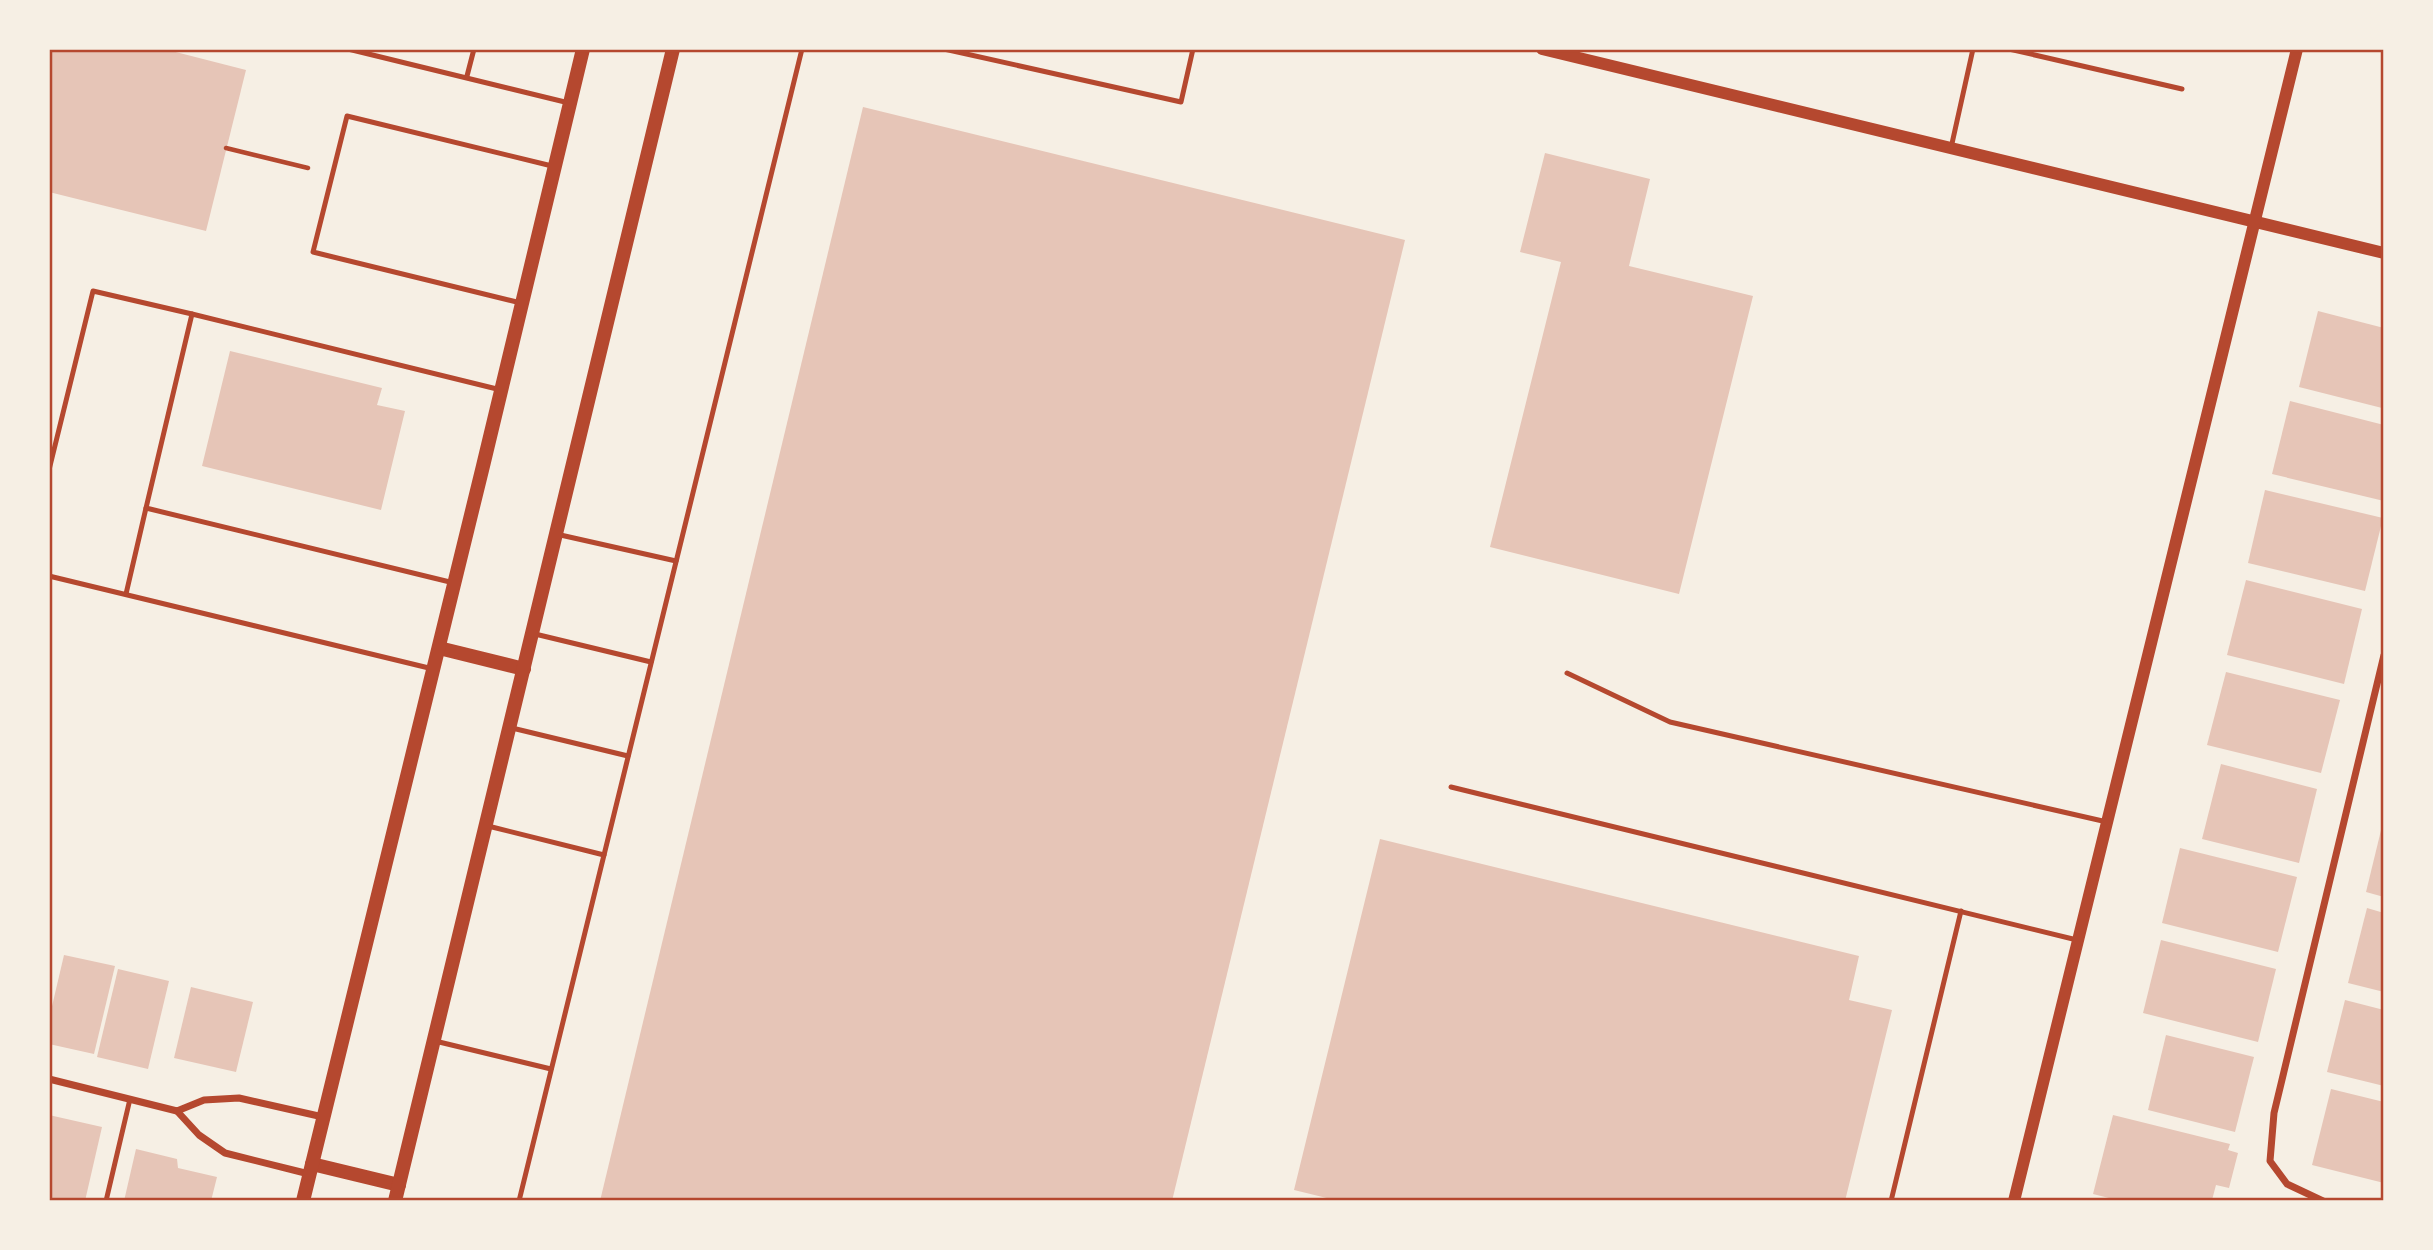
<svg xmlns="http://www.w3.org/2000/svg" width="2433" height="1250" viewBox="0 0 2433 1250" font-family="Cabin,sans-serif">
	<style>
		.building { fill: #e6c5b7 }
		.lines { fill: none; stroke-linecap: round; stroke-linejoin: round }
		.path { stroke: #b5482f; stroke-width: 4.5 }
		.service { stroke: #b5482f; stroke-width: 5 }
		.minor { stroke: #b5482f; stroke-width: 7 }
		.tertiary { stroke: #b5482f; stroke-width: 12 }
		.secondary { stroke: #b5482f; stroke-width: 14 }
		.neatline { fill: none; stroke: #b5482f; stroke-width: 2.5 }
	</style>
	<rect width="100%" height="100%" fill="#f6efe4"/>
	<g class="building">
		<path d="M49,49H164L246,70L206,231L49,192Z"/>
		<path d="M863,107L1405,240L1172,1201H600Z"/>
		<path d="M1545,153L1650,179L1629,266L1753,296L1679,594L1490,547L1561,262L1520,252Z"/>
		<path d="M2318,311L2384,328V400L2382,408L2299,387Z"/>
		<path d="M230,351L382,388L377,405L405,411L381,510L202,466Z"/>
		<path d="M2290,401L2384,425V501L2272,474Z"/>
		<path d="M2265,490L2383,518L2365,591L2248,563Z"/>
		<path d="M2246,580L2362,609L2344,684L2227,655Z"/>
		<path d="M2226,672L2340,700L2321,773L2207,745Z"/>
		<path d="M2221,764L2317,789L2299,863L2202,839Z"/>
		<path d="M2383,822H2384V897L2366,892Z"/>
		<path d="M1380,839L1859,956L1849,1000L1892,1010L1845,1201H1339L1294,1190Z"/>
		<path d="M2180,848L2297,877L2278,952L2162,923Z"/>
		<path d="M2367,908L2384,913V992L2348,983Z"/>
		<path d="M2161,940L2276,969L2258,1042L2143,1013Z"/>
		<path d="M64,955L115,966L94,1054L49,1044V1019Z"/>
		<path d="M118,969L169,981L148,1069L97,1057Z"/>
		<path d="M191,987L253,1002L236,1072L174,1058Z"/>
		<path d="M2345,1000L2384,1010V1086L2327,1072Z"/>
		<path d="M2166,1035L2254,1057L2235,1132L2148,1110Z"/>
		<path d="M2331,1089L2384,1102V1183L2312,1165Z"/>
		<path d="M49,1115L102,1127L85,1201H49Z"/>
		<path d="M2113,1115L2230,1144L2228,1150L2238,1153L2229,1188L2216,1185L2212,1200L2204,1198V1201H2121L2093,1194Z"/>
		<path d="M136,1149L177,1159L178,1168L217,1177L211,1201H124Z"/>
	</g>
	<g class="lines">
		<path class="path" d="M226,148L308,168"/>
		<g class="service">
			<path d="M348,49L569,103"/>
			<path d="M944,49L1181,102L1193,49"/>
			<path d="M2009,49L2182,89"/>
			<path d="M467,76L474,49"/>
			<path d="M1951,148L1973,49"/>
			<path d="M521,303L313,252L347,116L552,166"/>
			<path d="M49,470L93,291L192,314"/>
			<path d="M556,534L676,561"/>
			<path d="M49,576L433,669"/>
			<path d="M454,583L146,508L192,314L501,390"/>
			<path d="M126,594L146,508"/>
			<path d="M535,634L651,662"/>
			<path d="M1567,673L1670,722L2107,822"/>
			<path d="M512,728L628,756"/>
			<path d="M1451,787L2077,940"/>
			<path d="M488,826L604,855"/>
			<path d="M435,1041L551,1069"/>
			<path d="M106,1201L130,1099"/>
			<path d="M519,1201L802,49"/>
			<path d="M1891,1201L1961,911"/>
		</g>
		<g class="minor">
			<path d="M49,1079L177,1111L204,1100L239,1098L323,1117"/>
			<path d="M177,1111L199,1135L225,1153L309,1174"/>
			<path d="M2323,1201L2287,1184L2270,1161L2274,1113L2384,655"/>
		</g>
		<g class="tertiary">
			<path d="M1542,49L2384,253"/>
			<path d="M2014,1201L2297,49"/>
		</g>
		<g class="secondary">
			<path d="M439,648L524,669"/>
			<path d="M312,1164L399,1185"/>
			<path d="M303,1201L483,466L583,49"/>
			<path d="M395,1201L673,49"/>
		</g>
	</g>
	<rect width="2433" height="1250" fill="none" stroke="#f6efe4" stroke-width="102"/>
	<rect x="51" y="51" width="2331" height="1148" class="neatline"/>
</svg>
